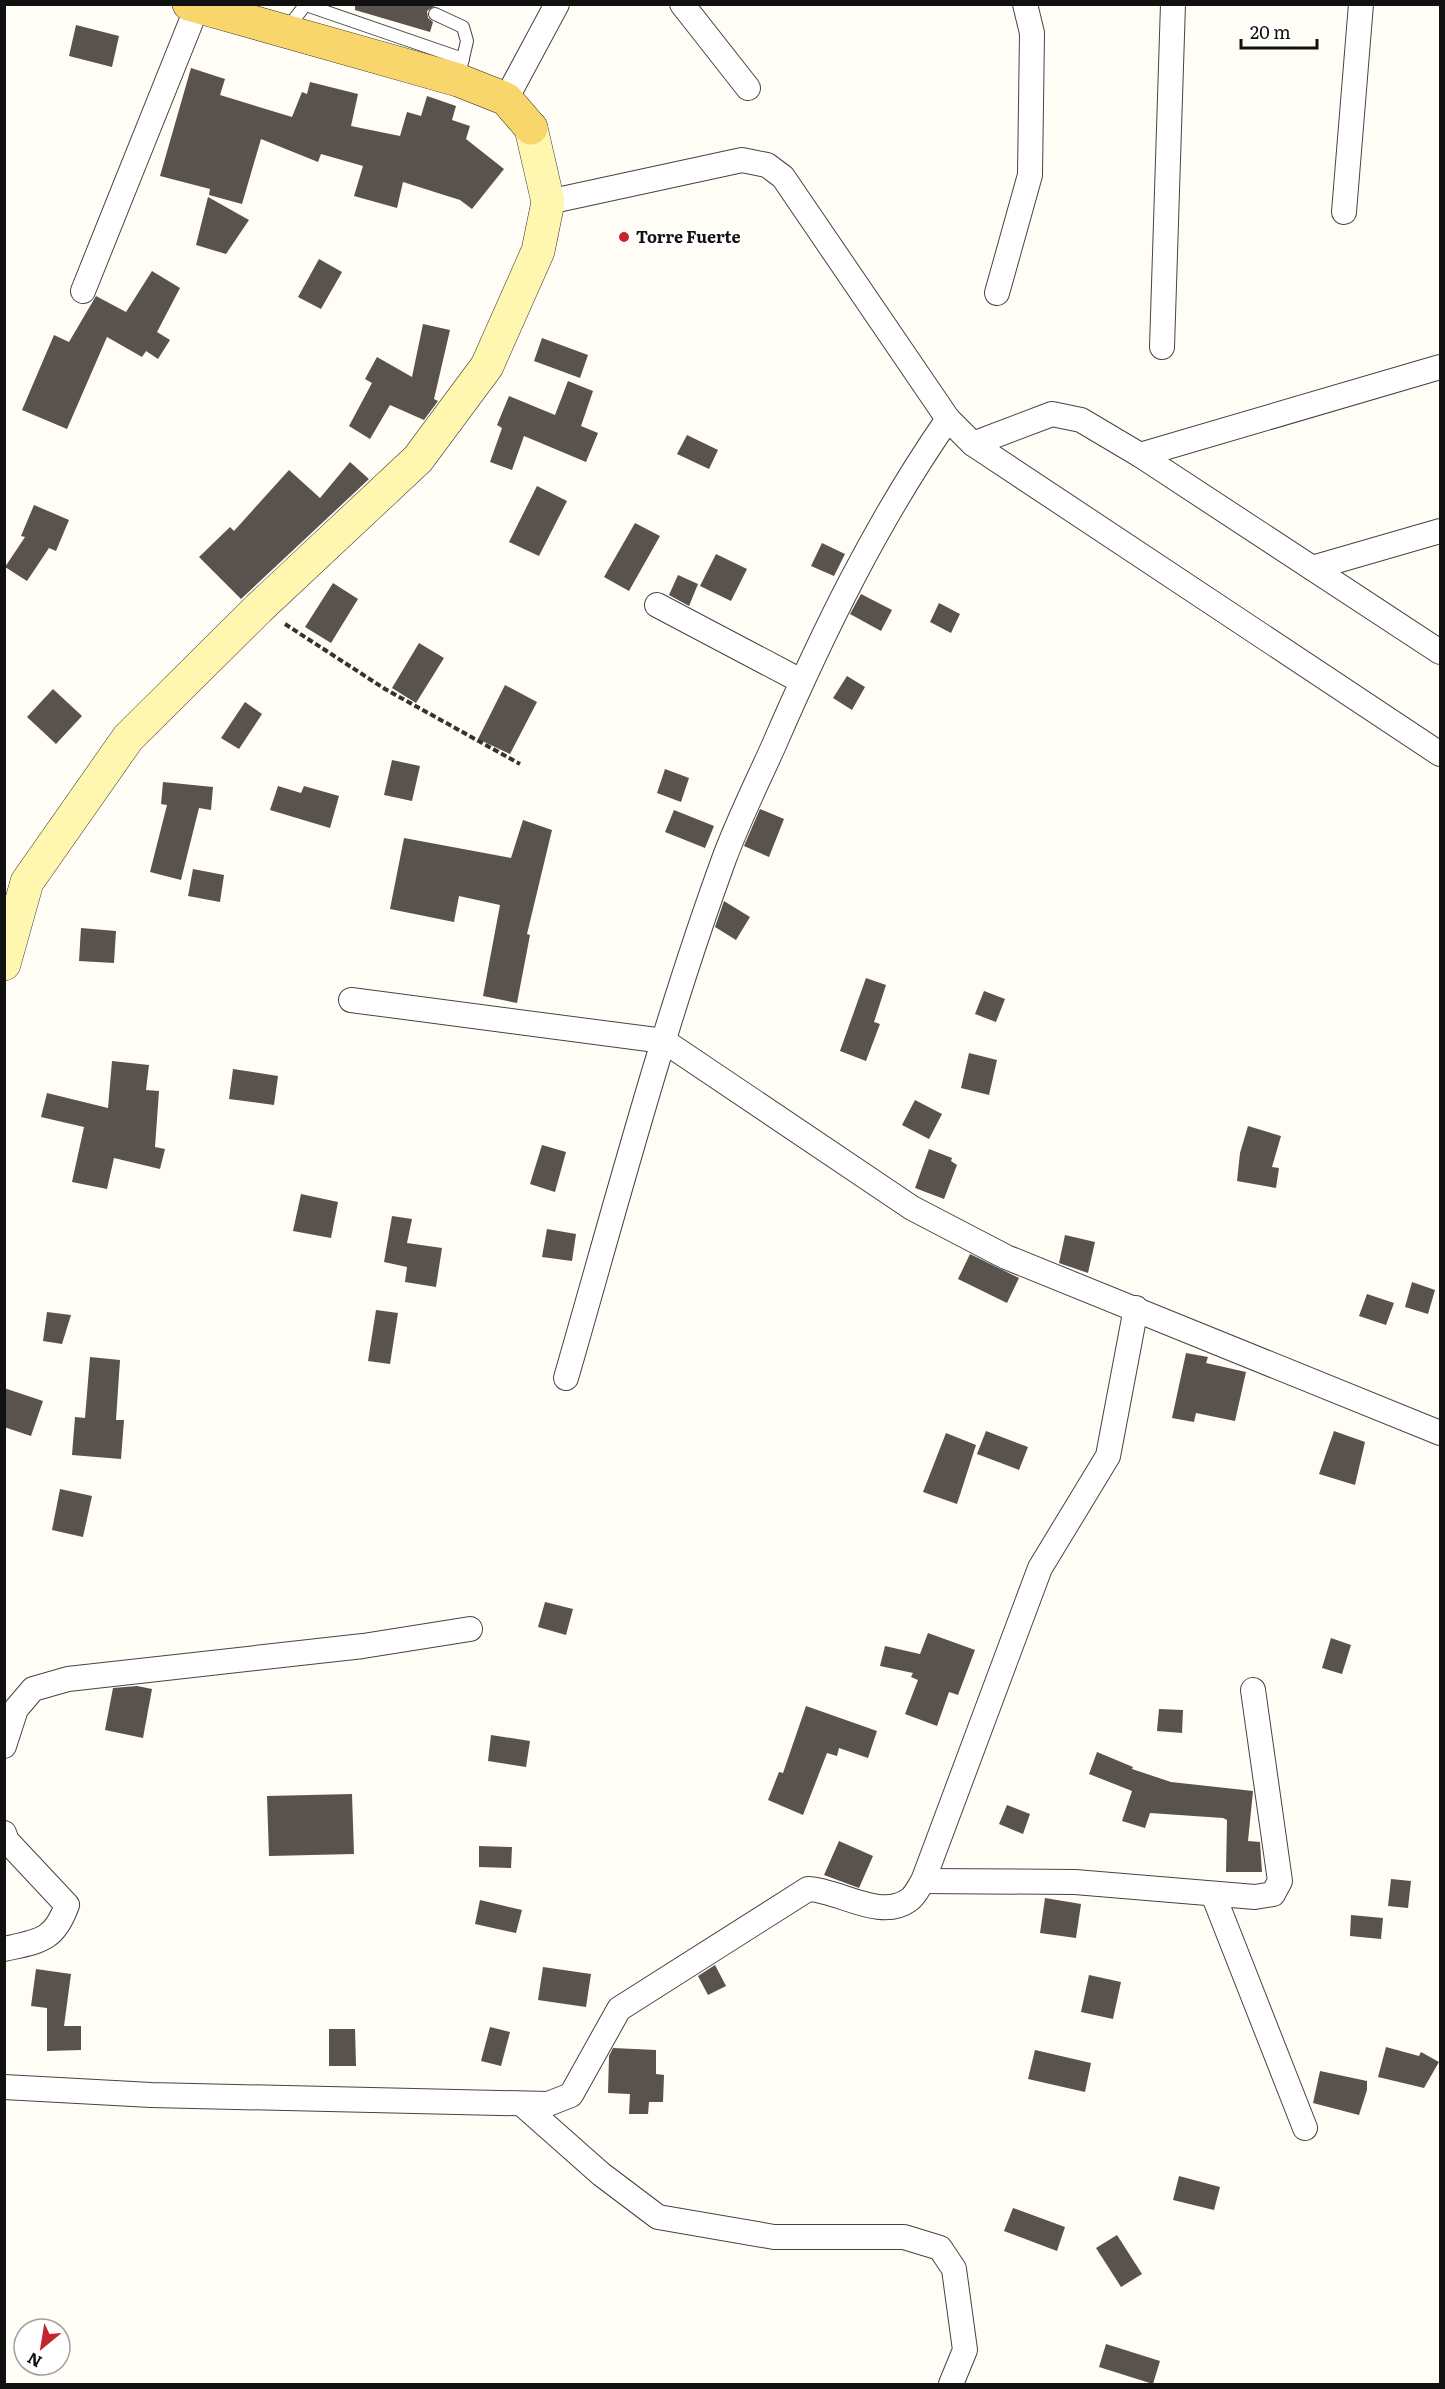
<svg xmlns="http://www.w3.org/2000/svg" width="1445" height="2389" viewBox="0 0 1445 2389" font-family="Literata,serif">
	<style>
		.building { fill: #5a524d }
		.lines { fill: none; stroke-linecap: round; stroke-linejoin: round }
		.service-casing { stroke: #444; stroke-width: 14 }
		.minor-casing { stroke: #444; stroke-width: 26 }
		.secondary-casing { stroke: #333; stroke-width: 34 }
		.primary-casing { stroke: #222; stroke-width: 34 }
		.path { stroke: #333; stroke-width: 4; stroke-dasharray: 6 3; stroke-linecap: butt }
		.service { stroke: #fff; stroke-width: 12 }
		.minor { stroke: #fff; stroke-width: 24 }
		.secondary { stroke: #fff6b0; stroke-width: 33 }
		.primary { stroke: #f9d66b; stroke-width: 33 }
		.poi-dot { fill: #c4262e; stroke: #fff; stroke-width: 2 }
		.labels { text-anchor: middle; stroke-width: 6; stroke-linejoin: round; paint-order: stroke }
		.poi-label { font-size: 16px; font-weight: bold; fill: #111; stroke: #fff; text-anchor: start }
	</style>
	<rect width="100%" height="100%" fill="#fffdf5"/>
	<g class="building">
		<path d="M355,4H438L427,11L428,18L433,22L430,32L355,10Z"/>
		<path d="M76,25L119,36L112,67L69,56Z"/>
		<path d="M191,68L225,79L220,95L292,117L302,92L307,94L310,82L358,94L351,126L400,136L407,112L421,116L427,96L456,106L452,120L470,126L466,139L504,169L472,209L460,200L403,182L397,208L354,196L363,166L321,154L318,162L261,139L242,204L209,195L210,189L160,176Z"/>
		<path d="M208,197L249,220L226,254L196,245Z"/>
		<path d="M319,259L342,272L321,309L298,297Z"/>
		<path d="M152,271L180,288L157,332L170,340L158,359L146,351L142,357L107,337L67,429L22,410L54,335L69,342L96,296L126,312Z"/>
		<path d="M423,324L450,330L434,399L438,401L424,420L390,405L370,439L349,426L372,383L365,379L377,357L412,377Z"/>
		<path d="M542,338L588,355L580,378L534,361Z"/>
		<path d="M568,381L593,391L581,426L598,433L586,462L524,436L512,470L490,462L502,428L497,425L509,396L555,415Z"/>
		<path d="M687,435L718,450L709,469L677,454Z"/>
		<path d="M350,462L369,479L241,599L199,557L230,527L234,531L289,470L320,498Z"/>
		<path d="M537,486L567,501L539,556L509,542Z"/>
		<path d="M34,505L69,520L56,551L49,548L27,581L5,567L25,537L21,536Z"/>
		<path d="M635,523L660,536L629,591L604,577Z"/>
		<path d="M822,543L845,554L834,576L811,566Z"/>
		<path d="M716,554L747,569L731,601L700,586Z"/>
		<path d="M678,575L698,584L689,606L669,595Z"/>
		<path d="M333,583L358,599L331,643L305,627Z"/>
		<path d="M861,594L892,610L881,631L850,614Z"/>
		<path d="M939,603L960,614L951,633L930,622Z"/>
		<path d="M419,643L444,658L416,703L392,688Z"/>
		<path d="M847,676L865,687L852,710L833,698Z"/>
		<path d="M505,685L537,702L510,754L478,739Z"/>
		<path d="M53,689L82,716L56,744L27,717Z"/>
		<path d="M245,702L262,714L239,749L221,738Z"/>
		<path d="M392,760L420,766L412,801L384,795Z"/>
		<path d="M665,769L689,778L681,802L657,793Z"/>
		<path d="M163,782L213,787L211,810L199,808L181,880L150,872L167,805L161,804Z"/>
		<path d="M278,786L301,793L304,786L339,796L330,828L270,810Z"/>
		<path d="M760,809L784,819L769,857L744,846Z"/>
		<path d="M674,810L714,826L705,848L665,832Z"/>
		<path d="M523,820L552,830L527,934L530,935L517,1003L483,996L500,905L459,896L454,922L390,909L404,838L511,858Z"/>
		<path d="M193,869L224,875L220,902L188,896Z"/>
		<path d="M724,901L750,917L736,940L715,927Z"/>
		<path d="M81,928L116,931L114,963L79,961Z"/>
		<path d="M866,978L886,985L874,1022L880,1024L866,1061L840,1051Z"/>
		<path d="M984,991L1005,999L996,1022L975,1014Z"/>
		<path d="M969,1053L997,1060L989,1095L961,1088Z"/>
		<path d="M112,1061L149,1065L146,1090L159,1091L155,1147L165,1149L160,1169L114,1158L107,1189L72,1182L84,1127L41,1117L47,1093L108,1108Z"/>
		<path d="M233,1069L278,1076L274,1105L229,1099Z"/>
		<path d="M915,1100L942,1114L929,1139L902,1125Z"/>
		<path d="M1248,1126L1281,1136L1272,1167L1279,1168L1276,1188L1237,1181L1240,1153Z"/>
		<path d="M542,1145L566,1152L555,1192L530,1184Z"/>
		<path d="M929,1149L952,1158L951,1161L957,1165L944,1199L915,1188Z"/>
		<path d="M301,1194L338,1202L331,1238L293,1231Z"/>
		<path d="M392,1216L412,1219L407,1243L442,1248L436,1287L405,1282L407,1267L384,1262Z"/>
		<path d="M547,1229L576,1234L572,1261L542,1257Z"/>
		<path d="M1065,1235L1095,1242L1088,1273L1059,1263Z"/>
		<path d="M970,1254L1019,1278L1007,1303L958,1279Z"/>
		<path d="M1412,1282L1435,1290L1428,1314L1405,1307Z"/>
		<path d="M1367,1294L1394,1303L1386,1325L1359,1316Z"/>
		<path d="M376,1310L398,1313L390,1364L368,1361Z"/>
		<path d="M47,1312L71,1315L62,1344L43,1341Z"/>
		<path d="M1186,1353L1208,1357L1206,1363L1246,1372L1235,1421L1196,1413L1194,1422L1172,1418Z"/>
		<path d="M90,1357L120,1360L116,1420H124L121,1459L72,1455L75,1417L85,1418Z"/>
		<path d="M4,1388L43,1401L31,1436L4,1427Z"/>
		<path d="M986,1431L1028,1447L1019,1470L977,1454Z"/>
		<path d="M1334,1431L1365,1442L1355,1485L1319,1474Z"/>
		<path d="M946,1433L976,1445L957,1504L923,1492Z"/>
		<path d="M60,1489L92,1496L83,1537L52,1530Z"/>
		<path d="M545,1602L573,1609L566,1635L538,1627Z"/>
		<path d="M928,1633L975,1650L958,1695L949,1692L937,1726L905,1714L918,1680L911,1677L913,1673L880,1666L885,1646L920,1654Z"/>
		<path d="M1331,1638L1351,1645L1342,1674L1322,1668Z"/>
		<path d="M137,1686L152,1689L143,1738L105,1730L113,1688Z"/>
		<path d="M806,1706L877,1731L868,1758L839,1748L837,1756L827,1753L803,1815L768,1800L779,1772L783,1773Z"/>
		<path d="M1159,1709L1183,1710L1182,1733L1157,1731Z"/>
		<path d="M491,1735L530,1741L526,1767L488,1761Z"/>
		<path d="M1097,1752L1133,1767L1132,1769L1171,1782L1253,1791L1248,1841L1260,1842L1262,1872H1226L1227,1820L1223,1818L1150,1813L1145,1828L1122,1821L1132,1791L1089,1774Z"/>
		<path d="M352,1794L354,1854L269,1856L267,1796Z"/>
		<path d="M1007,1805L1030,1814L1023,1834L999,1824Z"/>
		<path d="M839,1841L873,1856L859,1888L824,1875Z"/>
		<path d="M479,1846L512,1847L511,1868L479,1867Z"/>
		<path d="M1391,1879L1411,1881L1408,1908L1388,1906Z"/>
		<path d="M1045,1898L1081,1904L1076,1938L1040,1933Z"/>
		<path d="M480,1900L522,1910L516,1933L475,1924Z"/>
		<path d="M1351,1915L1383,1918L1381,1939L1350,1936Z"/>
		<path d="M715,1965L726,1986L708,1995L698,1976Z"/>
		<path d="M543,1967L591,1974L586,2007L538,2000Z"/>
		<path d="M36,1969L71,1974L64,2026H81V2050L47,2051V2008L31,2006Z"/>
		<path d="M1089,1975L1121,1982L1113,2019L1081,2012Z"/>
		<path d="M490,2027L510,2032L501,2066L481,2061Z"/>
		<path d="M329,2029H355L356,2066H329Z"/>
		<path d="M1386,2047L1419,2056L1421,2052L1439,2062L1424,2088L1378,2077Z"/>
		<path d="M613,2048L656,2050V2074L664,2075L663,2102H649L648,2114H629L630,2094L608,2093L609,2056Z"/>
		<path d="M1035,2050L1091,2063L1085,2092L1028,2079Z"/>
		<path d="M1320,2071L1367,2081V2090L1359,2115L1313,2103Z"/>
		<path d="M1179,2176L1220,2187L1214,2210L1173,2200Z"/>
		<path d="M1013,2208L1065,2227L1057,2251L1004,2231Z"/>
		<path d="M1117,2235L1142,2274L1121,2287L1096,2248Z"/>
		<path d="M1106,2344L1160,2361L1153,2384L1099,2367Z"/>
	</g>
	<g class="lines">
		<defs>
			<g id="service">
				<path d="M306,5L463,59"/>
				<path d="M435,14L463,27L467,41L461,67"/>
				<path d="M286,30L306,4"/>
			</g>
			<g id="minor">
				<path d="M682,4L748,88"/>
				<path d="M506,99L557,4"/>
				<path d="M548,202L742,160L767,165L783,177L948,419L973,444L1440,754"/>
				<path d="M1344,212L1361,4"/>
				<path d="M83,291L197,7"/>
				<path d="M997,293L1030,175L1032,33L1025,4"/>
				<path d="M1162,347L1173,4"/>
				<path d="M973,444L1052,414L1081,420L1140,455L1440,652"/>
				<path d="M1140,455L1440,367"/>
				<path d="M1312,568L1440,531"/>
				<path d="M657,605L801,681"/>
				<path d="M351,1000L664,1041L912,1208L1006,1257L1440,1433"/>
				<path d="M566,1378C616,1205 662,1029 724,859C738,821 757,783 774,745C823,632 877,521 948,419"/>
				<path d="M4,1746L16,1709L33,1689L68,1679L363,1646L470,1629"/>
				<path d="M4,1833L7,1841L67,1905C54,1941 40,1941 4,1949"/>
				<path d="M923,1881L1075,1882L1255,1897L1273,1894L1280,1881L1253,1690"/>
				<path d="M1213,1894L1305,2128"/>
				<path d="M4,2087L151,2095L548,2104L571,2095L619,2009L808,1889C839,1890 880,1921 909,1900C915,1896 919,1887 923,1881L1040,1568L1108,1456L1136,1308"/>
				<path d="M523,2105L601,2174L658,2217L774,2237H904L940,2248L954,2269L965,2350L951,2384"/>
			</g>
			<path id="secondary" d="M4,964L27,882L128,738L259,608L418,459L487,366L538,251L548,202L531,128"/>
			<path id="primary" d="M189,4L458,80L506,99L531,128"/>
		</defs>
		<use href="#service" class="service-casing"/>
		<use href="#minor" class="minor-casing"/>
		<use href="#secondary" class="secondary-casing"/>
		<use href="#primary" class="primary-casing"/>
		<path class="path" d="M285,624L385,689L520,764"/>
		<use href="#service" class="service"/>
		<use href="#minor" class="minor"/>
		<use href="#secondary" class="secondary"/>
		<use href="#primary" class="primary"/>
	</g>
	<circle class="poi-dot" cx="624" cy="237" r="6"/>
	<g class="labels">
		<g class="poi-label">
			<text x="636" y="243">Torre Fuerte</text>
		</g>
	</g>
	<rect width="1445" height="2389" fill="none" stroke="#111111" stroke-width="12"/>
	<g transform="translate(42 2347) rotate(210)"><circle r="28" fill="#ffffff" stroke="#a0a0a0" stroke-width="1.5"/>
	<path d="M0-4.5L10 22L0 15L-10 22Z" fill="#c4262e"/>
	<text y="-9" font-size="16" font-weight="bold" text-anchor="middle" fill="#111111">N</text>
	</g>
	<path d="M1241 39v9h76v-9" fill="none" stroke="#111111" stroke-width="3"/>
	<text x="1250" y="39" font-size="18" fill="#111111" stroke="#ffffff" stroke-width="4.5" paint-order="stroke">20 m</text>
</svg>
